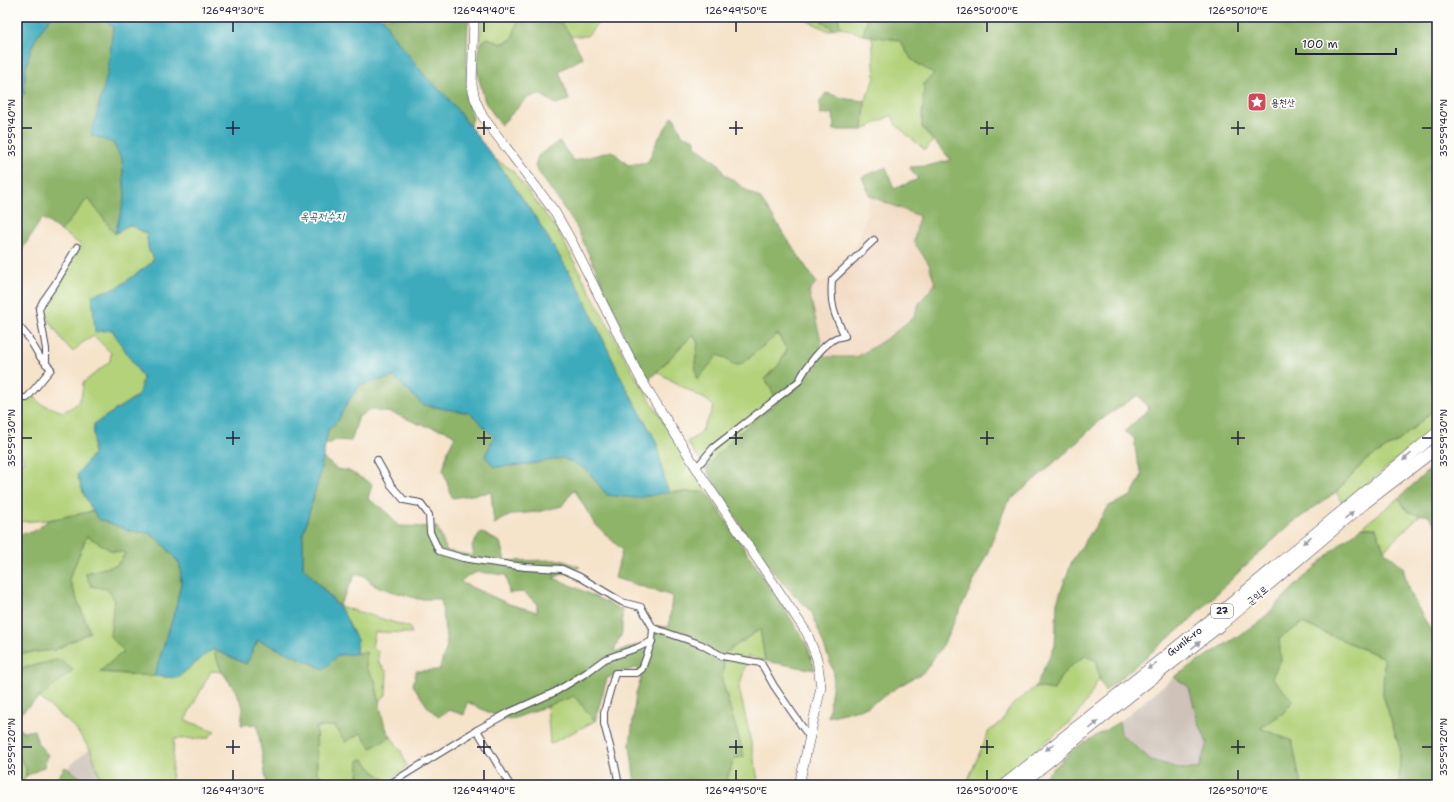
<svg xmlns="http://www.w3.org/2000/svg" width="1454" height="802" viewBox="0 0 1454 802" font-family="'Shantell Sans','Poor Story',sans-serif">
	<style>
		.built { fill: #f0d6bc }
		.industrial { fill: #cec2b9 }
		.green { fill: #b3d27a; stroke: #6a7a5a }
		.forest { fill: #8eb46a; stroke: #586b52; fill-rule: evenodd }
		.water { fill: #3dabbc; stroke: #30667c }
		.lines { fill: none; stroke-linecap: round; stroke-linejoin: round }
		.street-casing { stroke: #423f50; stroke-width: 8 }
		.secondary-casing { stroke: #423f50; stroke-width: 10 }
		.highway-casing { stroke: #423f50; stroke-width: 12 }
		.street { stroke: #fff; stroke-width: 6 }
		.secondary { stroke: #fff; stroke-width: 9 }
		.highway { stroke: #fff; stroke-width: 11 }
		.oneway { fill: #9c9ca7 }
		.ticks { fill: none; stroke: #22223b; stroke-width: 1.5 }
		.labels { text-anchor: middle; stroke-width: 3.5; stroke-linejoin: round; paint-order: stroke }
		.shield { fill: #fdfcf7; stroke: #646373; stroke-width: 1 }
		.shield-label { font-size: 9px; font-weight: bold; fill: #22223b }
		.poi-label { font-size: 10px; fill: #22223b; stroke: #fdfcf7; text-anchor: start }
		.street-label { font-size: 10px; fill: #22223b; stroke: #fdfcf7 }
		.water-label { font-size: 11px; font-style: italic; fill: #2e6075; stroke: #fdfcf7 }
		.neatline { fill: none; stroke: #22223b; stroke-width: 1.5 }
		.ticks-label { font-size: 10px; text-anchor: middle; fill: #22223b }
	</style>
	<rect width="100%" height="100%" fill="#fdfcf7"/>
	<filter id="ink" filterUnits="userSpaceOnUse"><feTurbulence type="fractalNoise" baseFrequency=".025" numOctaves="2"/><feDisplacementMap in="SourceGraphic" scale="8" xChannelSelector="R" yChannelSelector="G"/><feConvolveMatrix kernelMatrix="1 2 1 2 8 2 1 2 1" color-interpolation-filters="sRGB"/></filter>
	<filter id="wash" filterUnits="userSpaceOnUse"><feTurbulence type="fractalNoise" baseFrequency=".012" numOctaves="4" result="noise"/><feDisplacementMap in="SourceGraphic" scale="16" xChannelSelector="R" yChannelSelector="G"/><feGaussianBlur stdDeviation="0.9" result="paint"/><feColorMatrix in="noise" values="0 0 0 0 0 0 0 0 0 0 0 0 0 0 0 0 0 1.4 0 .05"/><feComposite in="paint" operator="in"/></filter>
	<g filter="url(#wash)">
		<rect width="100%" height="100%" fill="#f5e3ca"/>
		<path class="built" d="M870,196L919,216L914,242L929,264L935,284L920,302L913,317L886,339L857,357H825L809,292L816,282L823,283L854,250L864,223Z"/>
		<g class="industrial">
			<path d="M1174,677L1189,687L1197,718L1208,743L1199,769H1182L1151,760L1121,734L1119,722Z"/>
			<path d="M90,749L102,783L100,785H92L67,768Z"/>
		</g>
		<g class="green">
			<path d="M482,17H519L512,39L501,44L488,38L480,44Z"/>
			<path d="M546,17H603L587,36H571L562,24L548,20Z"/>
			<path d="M800,17H821L820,20L833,29L829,31Z"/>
			<path d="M838,17H868L863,35L840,27Z"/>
			<path d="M872,36L899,40L912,60L935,74L922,111V127L933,141L925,150L896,125L892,115L863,130L865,101L875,78Z"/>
			<path d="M495,159L512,170L558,231L630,367L707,492H669L665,482L656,441L622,380L580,290L536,218Z"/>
			<path d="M88,198L115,233L129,225L146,233L149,251L154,258L150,264L118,287L107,291L112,330L143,378L138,395L94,424L93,454L77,475L84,495L93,511L49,520L17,522V464L24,461L17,449V409L18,402L33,395L41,404L63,412C79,404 82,401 83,383L110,361L111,353L94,336L82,343L73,352L63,341L43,311L81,245L61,231Z"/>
			<path d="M693,334L698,343L695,363L718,355L728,359L778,334L787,350L778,366L765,378L778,402C752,422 725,443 706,469L687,442L700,434L714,407L708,401L657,372Z"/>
			<path d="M1437,407V426L1343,504L1336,492L1365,461L1400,440Z"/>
			<path d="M1399,498L1407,511L1420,515L1384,550L1376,528L1362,527Z"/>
			<path d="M87,535L112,551L126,552L117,565L91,586L107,589L114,599L111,636L124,651L100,672L177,678L213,649L222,672L211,671L185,720L215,731L208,738L174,739L171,785H112L102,783L90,749L74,727L39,697L73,670L43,663L17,670V654L55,650L90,632L69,579Z"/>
			<path d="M339,606L409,627L412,633L375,632L372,647L378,651L379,663L387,672L386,695L379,701L375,680L366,667V653L356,654L357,640L343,612Z"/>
			<path d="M1302,623L1384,658L1383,695L1400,749L1399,785H1301L1292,741L1260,728L1283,713L1272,677L1280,660L1279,639Z"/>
			<path d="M760,629L765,661L748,656L739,688L747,723L759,785H731L727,779L734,759L744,756L722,680L725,653Z"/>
			<path d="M1085,656L1097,661L1099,678L1091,694L1075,718L993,785H964L967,782L989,731L1002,722L1010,707L1035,687L1054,690C1061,673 1069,666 1085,656Z"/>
			<path d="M574,696L595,721L550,744L547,705Z"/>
			<path d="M335,726L361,733L371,748L391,737L401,751L407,767L388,781L373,771L363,759L359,760L358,779C336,788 336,786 317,773L316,727Z"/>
			<path d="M17,753L26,768L25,779L17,784Z"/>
		</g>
		<g class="forest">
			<path d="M51,17H101L113,27L108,71L113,143L122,160L125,196L115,234L88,198L61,231L42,218L18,256L17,255V102L24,94C25,59 29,45 51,17Z"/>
			<path d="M382,17H468L466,96L473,118L470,126L447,97L425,76L391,33Z"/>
			<path d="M519,17H546C550,22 555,21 561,23C567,27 579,51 583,58L559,71L569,100L556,104L540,94L527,98L501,125L485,102L477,71L480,44L488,38L501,44L512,39Z"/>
			<path d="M821,17H838L840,27L833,29L820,20Z"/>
			<path d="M868,17H1437V407L1400,440L1365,461L1336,492L1292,523L1246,565L1188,622L1105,691L1099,678L1097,661L1085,656C1069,666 1061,673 1054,690L1035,687L1055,646L1057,602L1072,561L1109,506L1131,496L1142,475L1137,460L1134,438L1125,431L1149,409L1138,395L1099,421L1070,449L1007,503L987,554L943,645L924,672L901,685L867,707L828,717L834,673L812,613L779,579L749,539L706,469C725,443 752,422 778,402L765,378L778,366L787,350L778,334L740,365H732L728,359L718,355L697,380L695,363L698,343L693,334L649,380L627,342L614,309L575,224L535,167L538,156L559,141L574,161L612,151L628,165L648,162L657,141L673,116L683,136L695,139V146L720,165L723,173L749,192L760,198L816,282L809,292L825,357H857L886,339L913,318L920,302L935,284L929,264L914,242L919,216L870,196L862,177L886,167L894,189L918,179L909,167L927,166L951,160L922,127L924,83L934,74L912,60L899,40L863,35Z"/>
			<path d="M826,93L847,99L865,101L863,130H834L833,113L820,115V101Z"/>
			<path d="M394,377L423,405L470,413L494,437L485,456L494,467L524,465L563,458L586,469L607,495L636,498L669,492H707L788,614L807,645L815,670L765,661L760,629L725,653L722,680L744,756L734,759L727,779L731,785H635L630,745L636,693L641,679L637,667L607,678L595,721L574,696L510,720L494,715L467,702L464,715L449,710L438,717L427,706L413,685L416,671L439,670L447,646L441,599H418L375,586L363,575H355L339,606L303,567V534L320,474L323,458L337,469L349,471L372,484L368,499L386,511L398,526L437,527L447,551L474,556L472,546L481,532L500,542L505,561L561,560L580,567L553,578L571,585L622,610V633L614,650L618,652L650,640L656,626L669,627L672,596L615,578L622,550L594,523L574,489L562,506L537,512L513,514L494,524L491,492L452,498L443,470L448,450L455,436L447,431L419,424L393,413L371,410L359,416L351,441L336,440L325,445L328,430L338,421L347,403L360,385ZM478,572L506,575L509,593L523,592L537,603V612L509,604L460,582L467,576Z"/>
			<path d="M1437,462V526L1428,515H1420L1407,511L1399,498Z"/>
			<path d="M93,511L98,519L131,531L149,533L161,542L180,564L181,583L175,611L154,676L99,672L124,651L110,636L114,599L107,589L91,586L85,573L117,565L126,553L112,551L87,536L69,579L90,632L55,650L17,654V534L33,532L49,520Z"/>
			<path d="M1362,527L1376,528L1384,550L1403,567L1409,592L1437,641V785H1399L1400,749L1383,695L1384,658L1302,623L1279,639L1281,660L1272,677L1293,701L1283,713L1260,728L1292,741L1301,785H1036L1075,748L1119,722L1121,734L1151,760L1182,769H1199L1207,743L1197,718L1189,687L1174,677L1260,622L1297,584L1341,543Z"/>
			<path d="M258,640L324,669L338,655L366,652V667L375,680L383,720L387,730L391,737L371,748L361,733L345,742L335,726L316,727L317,773L334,785H267L257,724L241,725L243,707L235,690L222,672L213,649L246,664Z"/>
			<path d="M60,659L73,670L17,716V670Z"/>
			<path d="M17,727L23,732L34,730L38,744L48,755L44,767L26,776V768L17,753Z"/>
			<path d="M363,759L373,771L388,781L383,785H344L358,779L359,760Z"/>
			<path d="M65,767L92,785H53Z"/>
		</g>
		<g class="water">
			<path d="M17,17H51C29,45 25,59 24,94L17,102Z"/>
			<path d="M101,17H382L391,33L425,76L447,97L495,159L536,218L580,290L622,380L656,441L665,482L669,492L636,498L607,495L586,469L563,458L524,465L494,467L485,456L494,437L470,413L423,405L394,377L360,385L347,403L338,421L328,430L320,474L303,534V567L343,612L357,640L356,654L338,655L324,669L258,640L246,664L213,649L177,678L154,676L175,611L181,583L180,564L161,542L149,533L131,531L98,519L84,495L77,475L93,454L94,424L138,396L143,378L112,330L95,332L92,295L118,287L150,264L154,258L149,251L146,233L129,225L115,234L125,196L122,160L113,143L91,135L108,71L113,27Z"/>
		</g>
	</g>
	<g filter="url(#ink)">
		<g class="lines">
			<defs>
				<g id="street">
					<path d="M17,324L28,337L40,357L51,369L27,398H17"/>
					<path d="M46,364V349L39,309L43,301L55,284L77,247"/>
					<path d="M377,460L391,485L404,500L420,503L429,515L430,532L439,551L463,558L482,561L525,567L562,569L580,577L622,602L641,607L653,628L652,641L642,669L637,673H615L604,712V724L615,765L619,785"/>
					<path d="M697,467L713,448L799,381C805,368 823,344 836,338C839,337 842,337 845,336C834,315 830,305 832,280L874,240"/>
					<path d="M653,628L700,644L722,656L761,663L774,686L810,738"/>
					<path d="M477,730L508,713L555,692L586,673L605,659L637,648L652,641"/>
					<path d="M388,785L477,730L508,782L510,785"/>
				</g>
				<path id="secondary" d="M474,17L472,85L475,99L483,117L555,212L572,242L639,376L702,477L807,633L817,659L821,687L799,785"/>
				<g id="highway">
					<path d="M1004,785L1223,610L1437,433"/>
					<path d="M1020,785L1117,706L1222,624L1365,503L1437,448"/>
				</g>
			</defs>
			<use href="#street" class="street-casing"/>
			<use href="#secondary" class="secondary-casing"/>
			<use href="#highway" class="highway-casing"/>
			<use href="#street" class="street"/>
			<use href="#secondary" class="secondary"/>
			<use href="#highway" class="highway"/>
		</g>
		<defs><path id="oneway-solid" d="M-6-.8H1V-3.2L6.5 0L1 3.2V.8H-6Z"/></defs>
		<g class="oneway">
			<use href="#oneway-solid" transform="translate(1407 457) rotate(140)"/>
			<use href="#oneway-solid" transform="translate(1349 516) rotate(-40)"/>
			<use href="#oneway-solid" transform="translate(1307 540) rotate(140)"/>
			<use href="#oneway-solid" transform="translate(1196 645) rotate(-38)"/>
			<use href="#oneway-solid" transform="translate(1152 666) rotate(142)"/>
			<use href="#oneway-solid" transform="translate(1094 725) rotate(-39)"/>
			<use href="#oneway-solid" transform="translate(1050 747) rotate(141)"/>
		</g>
	</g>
	<path class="ticks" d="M233,22V32M484,22V32M736,22V32M987,22V32M1238,22V32M233,121V135M484,121V135M736,121V135M987,121V135M1238,121V135M22,128H32M226,128H240M477,128H491M729,128H743M980,128H994M1231,128H1245M1422,128H1432M233,431V445M484,431V445M736,431V445M987,431V445M1238,431V445M22,438H32M226,438H240M477,438H491M729,438H743M980,438H994M1231,438H1245M1422,438H1432M233,740V754M484,740V754M736,740V754M987,740V754M1238,740V754M22,747H32M226,747H240M477,747H491M729,747H743M980,747H994M1231,747H1245M1422,747H1432M233,770V780M484,770V780M736,770V780M987,770V780M1238,770V780"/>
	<defs>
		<symbol id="sight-square" viewBox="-11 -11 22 22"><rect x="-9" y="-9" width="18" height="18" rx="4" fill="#d1495b" stroke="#fdfcf7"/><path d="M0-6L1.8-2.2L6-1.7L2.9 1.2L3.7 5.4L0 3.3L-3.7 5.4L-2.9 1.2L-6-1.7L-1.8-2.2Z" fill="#fff"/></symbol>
	</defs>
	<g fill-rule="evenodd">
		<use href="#sight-square" x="1246" y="91" width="22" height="22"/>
	</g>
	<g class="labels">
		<rect class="shield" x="1211" y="604" width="22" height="14" rx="3"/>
		<g class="shield-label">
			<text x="1222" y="614">27</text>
		</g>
		<g class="poi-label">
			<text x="1271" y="106">용천산</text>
		</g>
		<g class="street-label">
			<text transform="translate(1257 595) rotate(-40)" y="4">군익로</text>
			<text transform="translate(1184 641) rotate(-38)" y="4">Gunik-ro</text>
		</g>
		<g class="water-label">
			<text x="322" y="220">옥곡저수지</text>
		</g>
	</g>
	<rect width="1454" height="802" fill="none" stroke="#fdfcf7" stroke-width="44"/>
	<path d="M1296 48v6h100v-6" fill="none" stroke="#22223b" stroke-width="2"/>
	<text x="1302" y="48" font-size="12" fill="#22223b" stroke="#fdfcf7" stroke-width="3" paint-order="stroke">100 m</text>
	<rect x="22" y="22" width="1410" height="758" class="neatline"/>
	<g class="ticks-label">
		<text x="233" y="14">126°49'30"E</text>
		<text x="484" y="14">126°49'40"E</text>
		<text x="736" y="14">126°49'50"E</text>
		<text x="987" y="14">126°50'00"E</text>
		<text x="1238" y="14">126°50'10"E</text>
		<text transform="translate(11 128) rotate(-90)" y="4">35°59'40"N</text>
		<text transform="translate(1443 128) rotate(-90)" y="4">35°59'40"N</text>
		<text transform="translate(11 438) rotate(-90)" y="4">35°59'30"N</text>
		<text transform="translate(1443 438) rotate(-90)" y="4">35°59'30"N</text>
		<text transform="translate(11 747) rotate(-90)" y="4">35°59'20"N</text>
		<text transform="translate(1443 747) rotate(-90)" y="4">35°59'20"N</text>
		<text x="233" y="794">126°49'30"E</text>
		<text x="484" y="794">126°49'40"E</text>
		<text x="736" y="794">126°49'50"E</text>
		<text x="987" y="794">126°50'00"E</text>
		<text x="1238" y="794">126°50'10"E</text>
	</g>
</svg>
